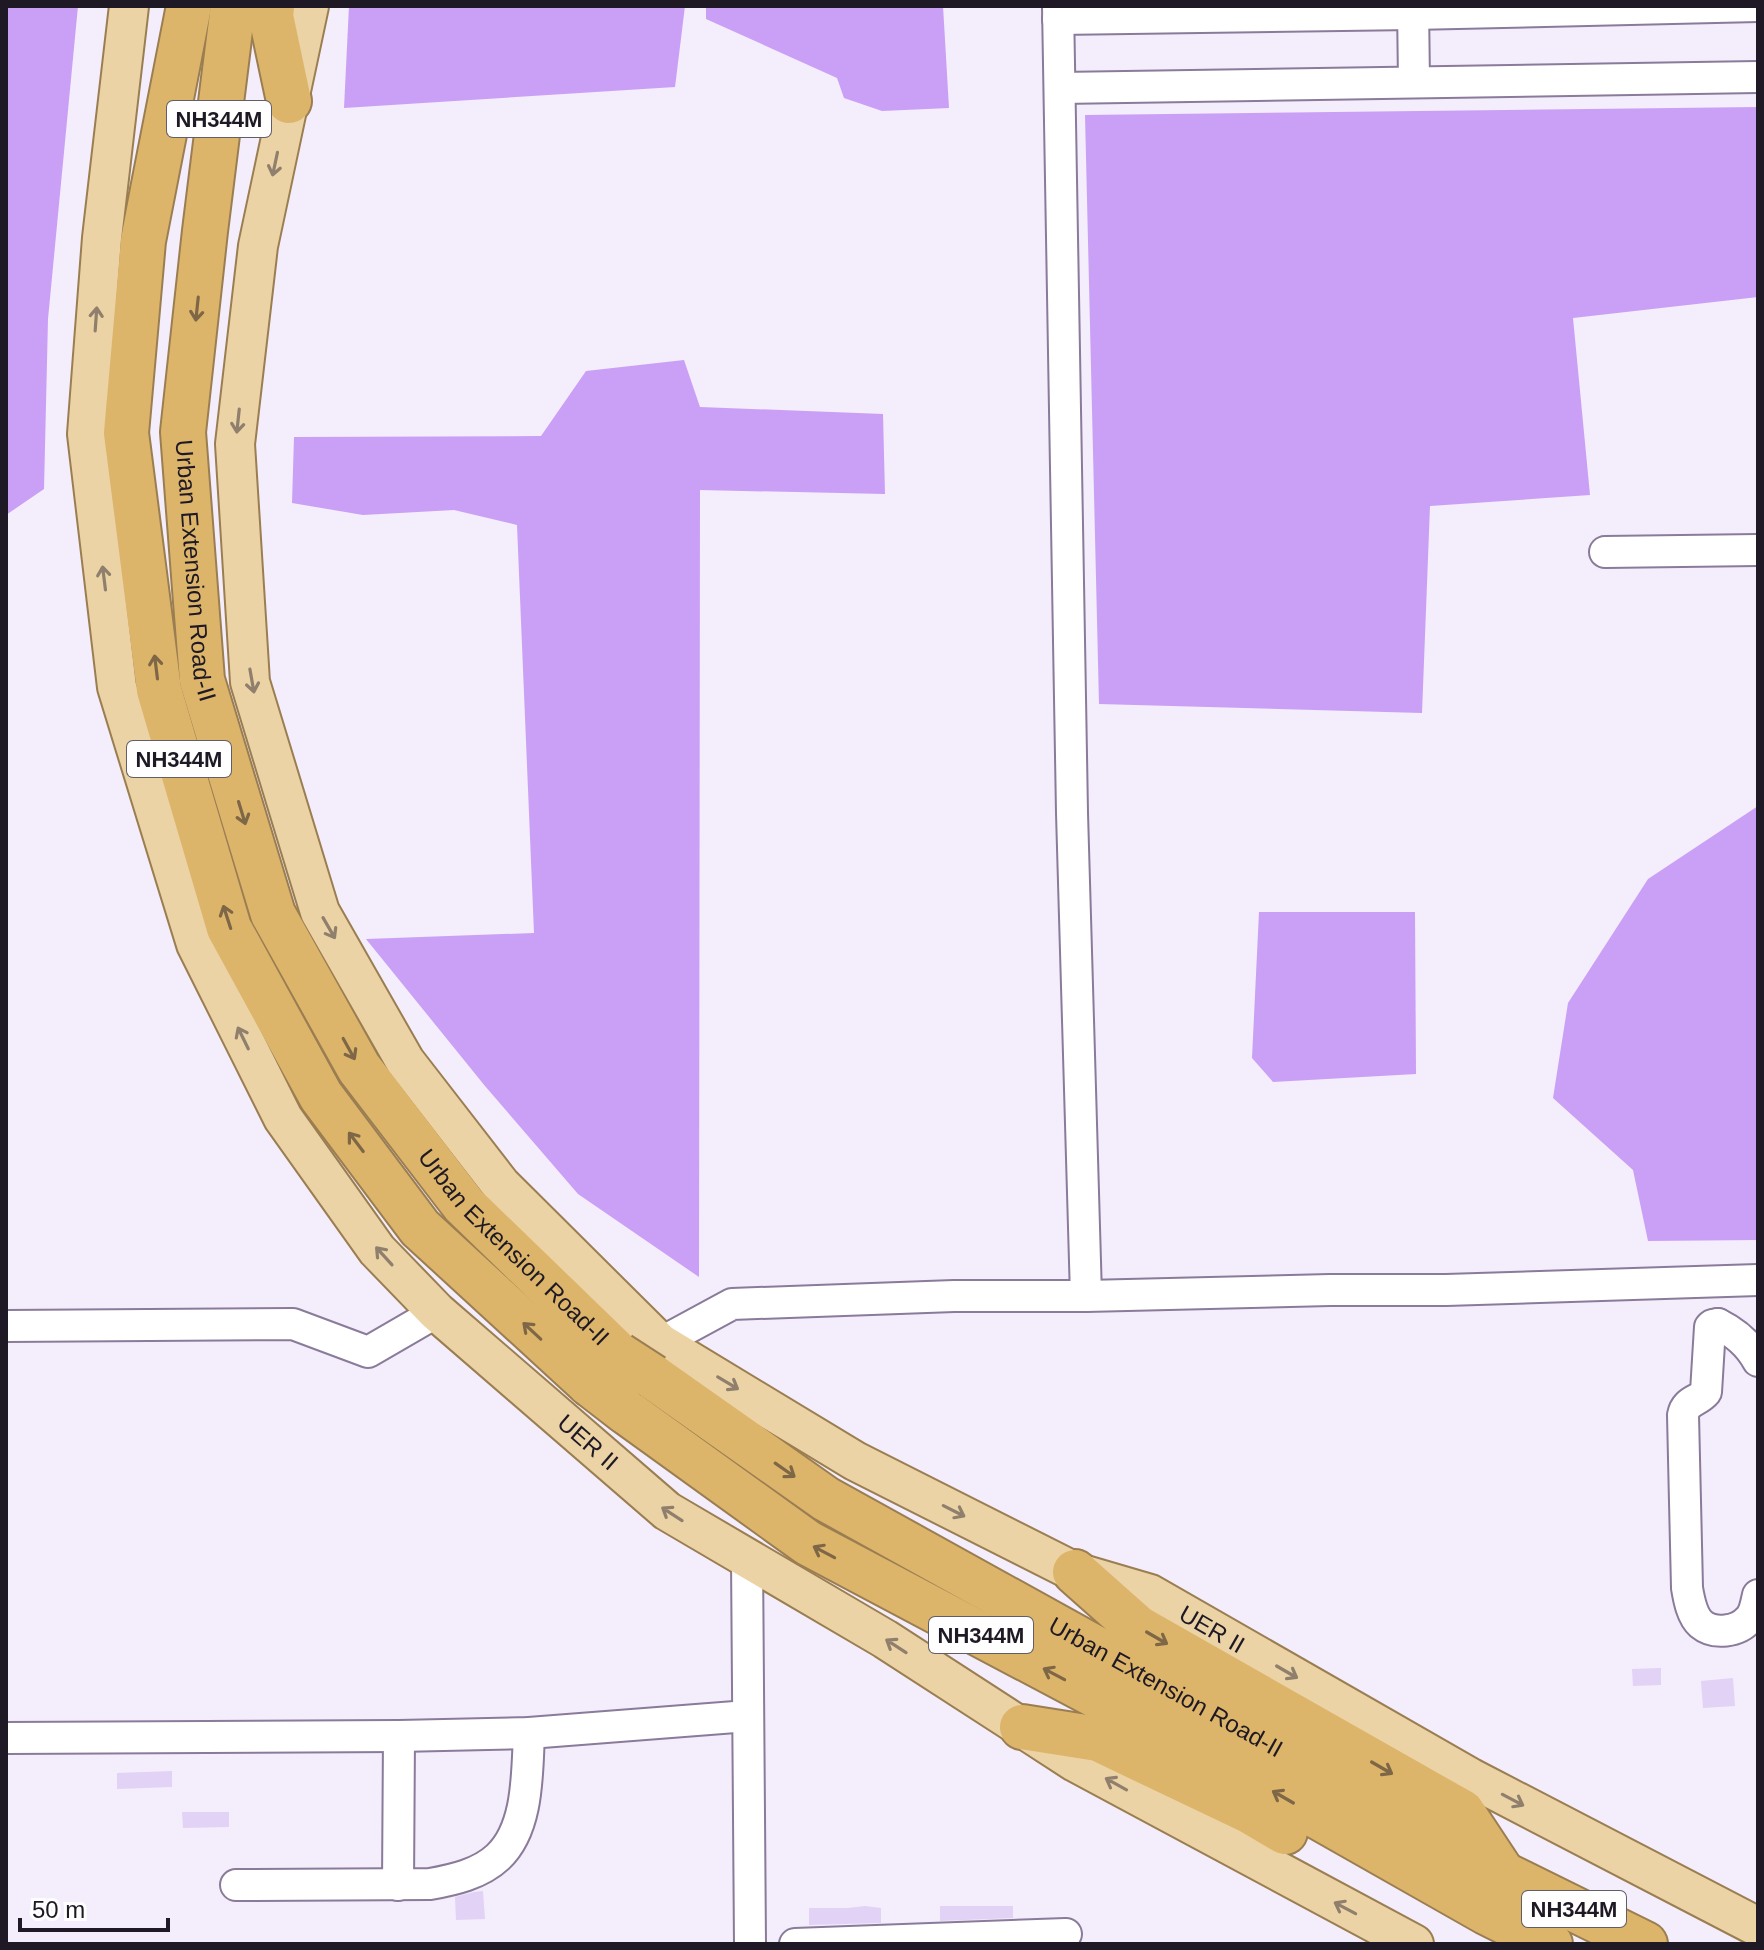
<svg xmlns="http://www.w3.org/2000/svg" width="1764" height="1950" viewBox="0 0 1764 1950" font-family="Helvetica,sans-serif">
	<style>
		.water { fill: #ca9ff6 }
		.building { fill: #e2d2f6 }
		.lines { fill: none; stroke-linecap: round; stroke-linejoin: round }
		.minor-casing { stroke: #897b99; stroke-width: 34 }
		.major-casing { stroke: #9a7e52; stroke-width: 42 }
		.highway-casing { stroke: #9a7e52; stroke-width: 48 }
		.minor { stroke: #fff; stroke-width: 30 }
		.major { stroke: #ebd3a6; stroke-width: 38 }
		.highway { stroke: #ddb56a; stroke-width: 44 }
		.highway-bridge-casing { stroke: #9a7e52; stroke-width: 48; stroke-linecap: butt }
		.highway-bridge { stroke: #ddb56a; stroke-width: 44 }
		.oneway { stroke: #8f7f6c }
		.oneway2 { stroke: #7e6747 }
		.labels { text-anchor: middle; stroke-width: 7; stroke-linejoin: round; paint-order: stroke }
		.shield { fill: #fefefe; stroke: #615e65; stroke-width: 2 }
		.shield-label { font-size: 22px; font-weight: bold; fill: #1e1924 }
		.street-label { font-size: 24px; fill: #1e1924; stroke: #fefefe }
	</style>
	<rect width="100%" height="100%" fill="#f4edfb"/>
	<g class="water">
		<path d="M6,6H78L48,319L44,489L6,515Z"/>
		<path d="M349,6H685L675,87L344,108Z"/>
		<path d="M706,6H943L949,108L882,111L844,98L837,78L706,19Z"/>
		<path d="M1758,107V297L1573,318L1590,495L1430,506L1422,713L1099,704L1085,115Z"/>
		<path d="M684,360L700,407L883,414L885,494L700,490L699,1277L578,1194L485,1086L366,939L534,933L517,525L454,510L363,515L292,503L294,437L541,436L586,371Z"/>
		<path d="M1758,806V1240L1648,1241L1633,1170L1553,1098L1568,1003L1648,879Z"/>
		<path d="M1259,912H1415L1416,1074L1273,1082L1252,1058Z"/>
	</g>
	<g class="building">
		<path d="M1661,1668V1685L1633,1686L1632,1669Z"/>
		<path d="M1733,1678L1735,1706L1703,1708L1701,1681Z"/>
		<path d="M172,1771V1787L117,1789V1773Z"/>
		<path d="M182,1812H229V1827L183,1828Z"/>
		<path d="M483,1891L485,1919L456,1920L455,1897L474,1892Z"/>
		<path d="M865,1906L881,1908V1923L809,1925V1908H848Z"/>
		<path d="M940,1906H1013V1918L940,1921Z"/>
	</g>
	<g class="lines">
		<defs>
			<g id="minor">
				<path d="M1058,6L1072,813L1086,1296"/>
				<path d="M1413,6L1414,82"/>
				<path d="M1058,19L1413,14L1758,6"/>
				<path d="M1060,88L1758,77"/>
				<path d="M1605,552L1758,550"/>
				<path d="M1718,1324L1712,1325L1710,1327L1706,1392C1698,1402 1686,1400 1683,1415L1687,1588C1689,1600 1692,1616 1701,1624C1714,1635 1738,1632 1749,1619C1755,1613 1756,1603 1758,1595"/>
				<path d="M1718,1324C1736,1333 1749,1344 1758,1361"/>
				<path d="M6,1326L293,1324L368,1352L437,1312"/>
				<path d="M646,1354L660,1343L732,1304L954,1296H1086L1330,1290H1446L1758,1280"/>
				<path d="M747,1558L750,1944"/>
				<path d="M6,1738L399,1736L529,1733L748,1716"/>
				<path d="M236,1885L430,1884C453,1880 480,1874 498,1857C529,1828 527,1772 529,1733"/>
				<path d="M398,1885L399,1736"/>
				<path d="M795,1944L1066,1934"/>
			</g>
			<g id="major">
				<path id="s1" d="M129,6L102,238L87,434L117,687L196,944L283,1118L377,1250L437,1312L667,1511L885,1639L1075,1762L1414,1944"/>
				<path id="s2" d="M309,6L258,246L235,444L250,682L320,912L405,1061L501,1185L660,1343L855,1461L1075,1572L1150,1594L1471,1778L1758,1927"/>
			</g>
			<g id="highway">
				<path d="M189,6L143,241L126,433L159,690L229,928L321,1096L420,1228L590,1384"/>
				<path id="s3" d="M233,6L205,231L183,432L202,680L273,914L359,1068L464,1205L619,1355"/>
				<path d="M272,6L271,16L289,101"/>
				<path id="s4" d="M653,1377L826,1499L1503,1874L1645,1944"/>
				<path d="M625,1411L808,1543L1227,1765L1486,1912L1550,1944"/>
				<path d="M1075,1572L1138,1628L1462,1812L1499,1868"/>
				<path d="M1022,1727L1098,1739L1251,1812L1285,1832"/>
			</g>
		</defs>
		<use href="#minor" class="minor-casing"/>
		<use href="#major" class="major-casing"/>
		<use href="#highway" class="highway-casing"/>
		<use href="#minor" class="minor"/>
		<use href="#major" class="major"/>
		<use href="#highway" class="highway"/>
		<defs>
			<g id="highway-bridge">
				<path d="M619,1355L653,1377"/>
				<path d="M590,1384L625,1411"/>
			</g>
		</defs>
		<use href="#highway-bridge" class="highway-bridge-casing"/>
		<use href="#highway-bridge" class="highway-bridge"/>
	</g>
	<defs><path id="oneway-shaft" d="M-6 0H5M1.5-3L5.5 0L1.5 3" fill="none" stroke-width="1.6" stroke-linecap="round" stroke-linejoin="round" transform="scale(2)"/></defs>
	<g class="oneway">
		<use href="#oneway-shaft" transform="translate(275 164) rotate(102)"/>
		<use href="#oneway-shaft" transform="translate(96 319) rotate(-86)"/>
		<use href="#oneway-shaft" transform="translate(238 421) rotate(96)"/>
		<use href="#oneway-shaft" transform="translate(104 578) rotate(-97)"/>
		<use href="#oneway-shaft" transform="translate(252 681) rotate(80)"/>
		<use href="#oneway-shaft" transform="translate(329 928) rotate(60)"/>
		<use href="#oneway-shaft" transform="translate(243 1038) rotate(-116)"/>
		<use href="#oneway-shaft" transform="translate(384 1256) rotate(-132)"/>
		<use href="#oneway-shaft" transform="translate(728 1383) rotate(31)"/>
		<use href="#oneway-shaft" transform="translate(954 1511) rotate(27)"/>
		<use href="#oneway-shaft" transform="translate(672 1514) rotate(-147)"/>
		<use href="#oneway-shaft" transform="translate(896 1646) rotate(-147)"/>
		<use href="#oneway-shaft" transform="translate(1287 1672) rotate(30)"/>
		<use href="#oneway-shaft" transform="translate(1116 1784) rotate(-151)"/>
		<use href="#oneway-shaft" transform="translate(1513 1800) rotate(28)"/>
		<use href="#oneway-shaft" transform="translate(1345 1908) rotate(-152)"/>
	</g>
	<g class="oneway2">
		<use href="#oneway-shaft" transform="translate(197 309) rotate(96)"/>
		<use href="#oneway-shaft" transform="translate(156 667) rotate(-97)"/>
		<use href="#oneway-shaft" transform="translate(242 813) rotate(73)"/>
		<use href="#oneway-shaft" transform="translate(227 917) rotate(-108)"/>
		<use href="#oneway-shaft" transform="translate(349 1049) rotate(61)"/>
		<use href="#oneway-shaft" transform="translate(356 1142) rotate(-127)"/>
		<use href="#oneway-shaft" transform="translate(532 1331) rotate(-137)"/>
		<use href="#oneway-shaft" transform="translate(785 1470) rotate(35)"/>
		<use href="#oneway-shaft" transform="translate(824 1552) rotate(-152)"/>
		<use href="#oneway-shaft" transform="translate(1157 1638) rotate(30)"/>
		<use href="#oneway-shaft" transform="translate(1054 1674) rotate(-152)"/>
		<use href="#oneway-shaft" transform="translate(1382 1768) rotate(30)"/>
		<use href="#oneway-shaft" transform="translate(1283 1797) rotate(-150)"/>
	</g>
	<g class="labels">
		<g class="shield">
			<rect x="167" y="101" width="104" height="36" rx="6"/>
			<rect x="127" y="741" width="104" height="36" rx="6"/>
			<rect x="929" y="1617" width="104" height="36" rx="6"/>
			<rect x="1522" y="1891" width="104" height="36" rx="6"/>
		</g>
		<g class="shield-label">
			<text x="219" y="127">NH344M</text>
			<text x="179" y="767">NH344M</text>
			<text x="981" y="1643">NH344M</text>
			<text x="1574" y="1917">NH344M</text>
		</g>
		<g class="street-label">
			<text dy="8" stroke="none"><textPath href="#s3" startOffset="568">Urban Extension Road-II</textPath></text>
			<text dy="8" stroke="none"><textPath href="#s3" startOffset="1336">Urban Extension Road-II</textPath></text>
			<text dy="8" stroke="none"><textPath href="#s1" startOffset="1596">UER II</textPath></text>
			<text dy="8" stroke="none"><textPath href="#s2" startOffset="2100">UER II</textPath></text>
			<text dy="8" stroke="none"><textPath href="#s4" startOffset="600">Urban Extension Road-II</textPath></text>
		</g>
	</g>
	<rect width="1764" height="1950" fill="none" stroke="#1e1924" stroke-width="16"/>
	<path d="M20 1918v12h148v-12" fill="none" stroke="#1e1924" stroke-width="4"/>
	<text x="32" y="1918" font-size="24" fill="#1e1924" stroke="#fefefe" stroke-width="6" paint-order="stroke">50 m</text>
</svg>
